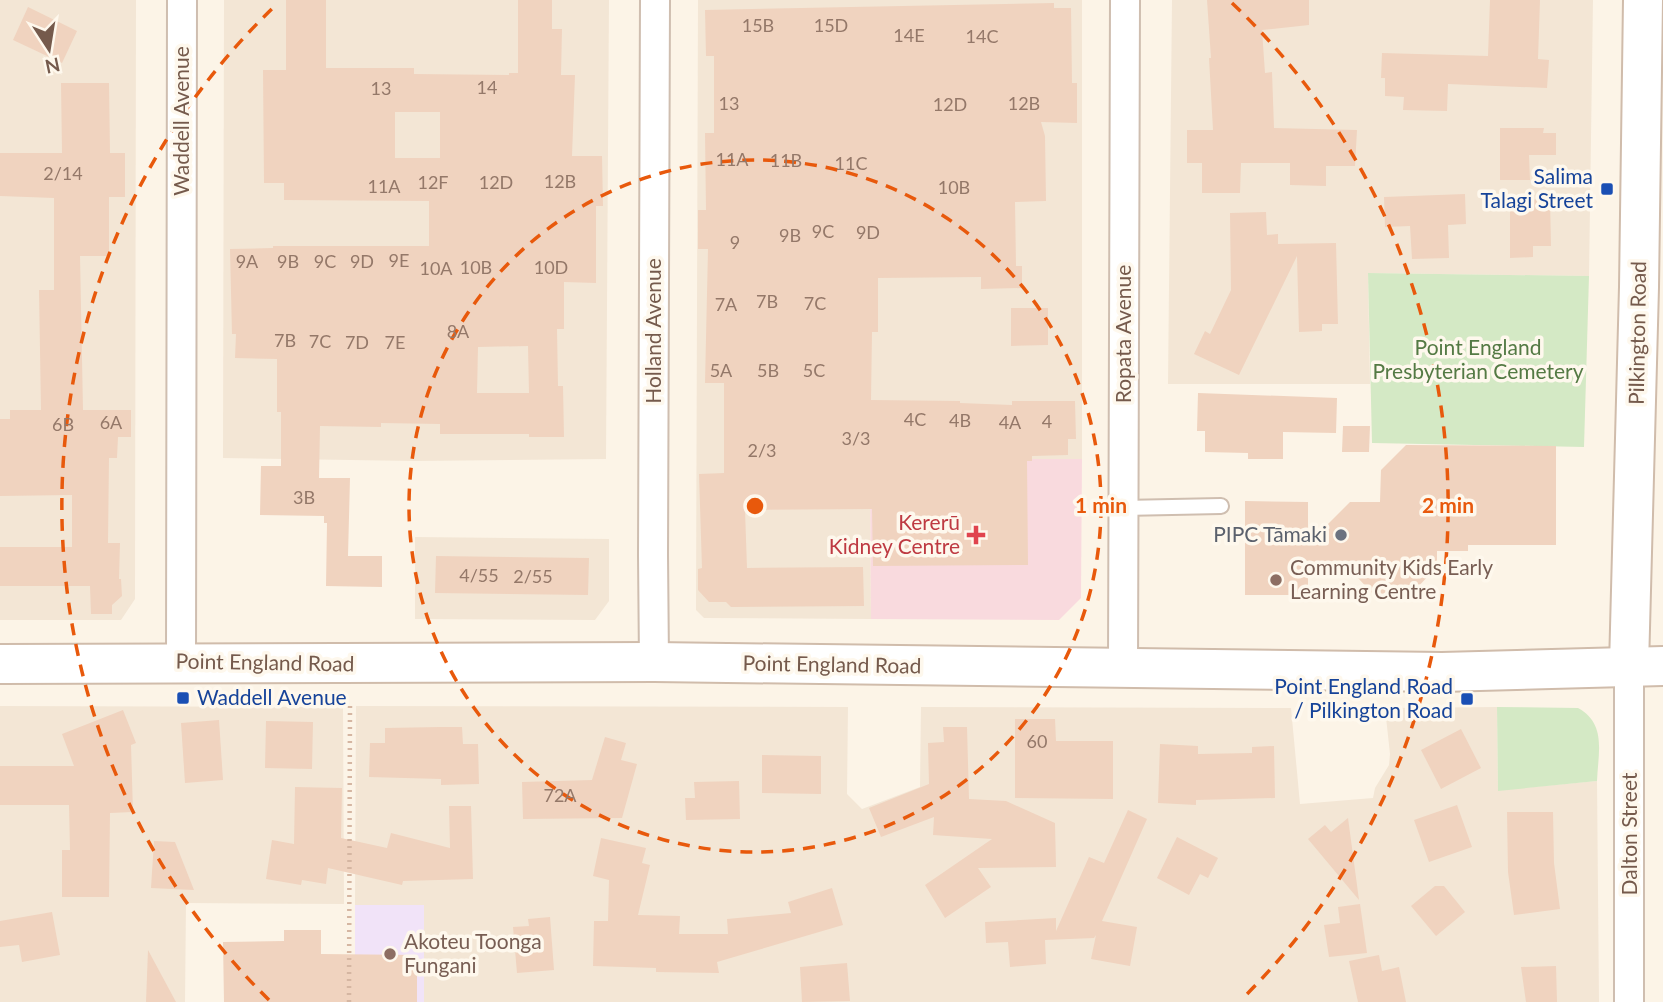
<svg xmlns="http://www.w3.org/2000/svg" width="1663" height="1002" viewBox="0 0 1663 1002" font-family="Lato,sans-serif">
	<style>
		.residential { fill: #f3e6d5 }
		.education { fill: #f1e3f8 }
		.medical { fill: #f9dade }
		.green { fill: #d4e9c5 }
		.building { fill: #f0d3bf; fill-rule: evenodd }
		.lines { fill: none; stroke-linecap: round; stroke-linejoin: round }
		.lane-casing { stroke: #cfbeb0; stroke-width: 18 }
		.street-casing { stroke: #cfbeb0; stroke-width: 32 }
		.secondary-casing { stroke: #d0bcab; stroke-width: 42 }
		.path { stroke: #d5b6a2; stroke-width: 4.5; stroke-dasharray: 2 5; stroke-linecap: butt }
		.lane { stroke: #fff; stroke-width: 14 }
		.street { stroke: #fff; stroke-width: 28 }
		.secondary { stroke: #fff; stroke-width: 38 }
		.ring { fill: none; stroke: #e8590c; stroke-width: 3.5; stroke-dasharray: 12 9 }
		.transit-dot { fill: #1a4fb4; stroke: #fef8ed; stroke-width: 2.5 }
		.health-dot { fill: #e0444e; stroke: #fef8ed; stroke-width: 2.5 }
		.worship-dot { fill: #6b7280; stroke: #fef8ed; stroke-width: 2.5 }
		.education-dot { fill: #8d6e63; stroke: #fef8ed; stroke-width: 2.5 }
		.labels { text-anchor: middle; stroke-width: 7; stroke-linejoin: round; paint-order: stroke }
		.number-label { font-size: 18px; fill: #947869 }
		.street-label { font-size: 21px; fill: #755a4c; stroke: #fef8ed }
		.transit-label { font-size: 21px; fill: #164399; stroke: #fef8ed; text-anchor: end }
		.park-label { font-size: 21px; fill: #547a44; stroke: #fef8ed }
		.health-label { font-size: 21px; fill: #be3a42; stroke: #fef8ed; text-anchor: end }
		.worship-label { font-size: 21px; fill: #5b616d; stroke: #fef8ed; text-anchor: end }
		.education-label { font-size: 21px; fill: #785e54; stroke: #fef8ed; text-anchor: start }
		.centre { fill: #e8590c; stroke: #fef8ed; stroke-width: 3.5 }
		.ring-label { font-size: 21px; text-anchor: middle; font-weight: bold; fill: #e8590c; stroke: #fef8ed; stroke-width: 7; stroke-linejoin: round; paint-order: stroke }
	</style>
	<rect width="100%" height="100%" fill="#fcf4e7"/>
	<g class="residential">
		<path d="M0,0H136L135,599L121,620H0Z"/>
		<path d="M224,0H609L606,459L415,461L223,458Z"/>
		<path d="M698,0H1082V459H887L870,472L871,619L704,618L696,610Z"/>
		<path d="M1172,0H1593L1589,276L1368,273L1370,384H1168Z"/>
		<path d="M415,537L609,539V601L595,620L415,619Z"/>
		<path d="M0,706L343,707L344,904L186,903L185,1002H0Z"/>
		<path d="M356,706L848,707L847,794L862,809L920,787L921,707L1291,708L1300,804L1373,798L1375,788L1389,765L1390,754L1385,708L1497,707L1498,790L1597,781L1599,1002H424V906L355,905Z"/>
	</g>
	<rect class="education" x="355" y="905" width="69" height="97"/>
	<path class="medical" d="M887,459H1082L1081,598L1059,620L871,619L870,472Z"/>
	<g class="green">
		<path d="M1368,273L1589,276L1584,447L1372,443Z"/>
		<path d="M1497,707L1578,708C1607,724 1598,753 1597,781L1498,791Z"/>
	</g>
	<g class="building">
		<path d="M286,0H326V68H414V74L509,75V73H518V0H552V29H562L561,75H575L572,156H602L603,206H596V283L564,282V329H557L558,386H563L564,437H529V434H440V424L381,423V427L320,426L319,478H350L348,556H382V587L326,586L327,523H324V516L260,515L261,466H281V412H277V359L235,358L236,334H232L230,249L273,248V246H429V201L284,200V183H264L263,70H286ZM395,112H440V158H395ZM528,346L529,393H477L478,347Z"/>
		<path d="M1207,0H1309V25L1262,30L1265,73L1272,72L1274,128L1357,130L1355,166H1326V186L1290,185V163H1241L1240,193H1202V163H1187V130H1213L1209,58H1211Z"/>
		<path d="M1490,0H1540L1538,59L1549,60L1547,88L1448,84L1447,111L1403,110L1404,97L1385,96V78H1381L1382,53L1488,56Z"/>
		<path d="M1054,3V8H1071L1072,83H1077V123L1041,122L1045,136L1046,201L1015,202L1016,266H1022V288L981,289V277L878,278V332H872L871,400L960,401V403L1012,405V401H1075L1076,439H1068V455L1032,456V461H1027L1028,565L873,566L872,509L745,510L747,568L863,567L864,606L731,607L726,602H709L698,590V569L702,568L699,474L724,473V383H705L708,249H698V210H706L705,133H714V56H706L705,10Z"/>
		<path d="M28,7L77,31L62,63L13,40Z"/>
		<path d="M61,83H109L110,153H125V197H109V256H80L83,410H131V437H118L117,458H109L108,543H120L119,579H121L122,596L112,605V614H91L90,586H0V547H72V495L0,496V419H10V410H41L39,290H54V198L0,196V153H62Z"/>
		<path d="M1500,128H1544L1543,133H1556V155H1529L1530,180H1500Z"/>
		<path d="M1465,194L1466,224L1448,225L1449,258L1412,259L1410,226L1385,227L1384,197Z"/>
		<path d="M1550,199L1551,246H1533V257L1510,258V200Z"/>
		<path d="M1266,212L1267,235L1278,234V244L1336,243L1338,324H1322V331L1299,332L1297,256L1239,375L1194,354L1205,331L1210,334L1231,290L1230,213Z"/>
		<path d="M1011,308H1048V345L1011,346Z"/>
		<path d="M1198,393L1337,398L1336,433L1283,432V459H1248V453L1205,452V431H1197Z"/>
		<path d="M1343,426H1370L1369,452H1342Z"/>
		<path d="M1406,445L1556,446V545H1468V551H1437V567L1410,595L1373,594L1358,578L1308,577V595H1245V501L1308,502V544L1350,502H1380L1381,470Z"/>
		<path d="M436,556L589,558L588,595L435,593Z"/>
		<path d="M123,710L136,743L131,745L133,812L110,813L109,897H62V850H70L69,805H0V766H74L62,734Z"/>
		<path d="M1015,719H1055L1056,741H1113V799L1015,798Z"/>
		<path d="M219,720L223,780L185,783L181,723Z"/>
		<path d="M266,721L313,722L312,769L265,768Z"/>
		<path d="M440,727H462L463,744H478L479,784L441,785V779L369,777L370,743H385V728Z"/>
		<path d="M943,727H967L969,799L1006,801L1055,823L1056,867L978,868L991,887L945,918L925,885L992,839L933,835L934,817L881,837L869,808L929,784L928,743L944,742Z"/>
		<path d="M1461,729L1481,768L1441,789L1421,750Z"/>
		<path d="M605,737L626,743L621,760L637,764L622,818L523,819L522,782L592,780Z"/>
		<path d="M1160,744L1198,746V754L1252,753V747L1274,746L1275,798L1196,800V805L1158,803Z"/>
		<path d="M762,755L821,756V794L762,793Z"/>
		<path d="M739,781L740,819L686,820L685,798H695L694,782Z"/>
		<path d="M295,787L342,788L341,838L387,848L391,833L450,848L449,806H471L473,879L403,881L402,885L328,868L326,884L302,880L301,885L266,879L272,840L294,844Z"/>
		<path d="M1457,805L1472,847L1429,862L1414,820Z"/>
		<path d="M1128,810L1147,819L1102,921L1137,927L1130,966L1091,959L1096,935L1094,938L1045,940L1046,964L1010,967L1008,942L986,943L985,922L1056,918V931L1089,857L1104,863Z"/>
		<path d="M1507,812H1553L1554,863L1560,909L1514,915L1508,872Z"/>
		<path d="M1348,818L1359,900L1308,839L1325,825L1331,832Z"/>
		<path d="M1177,837L1218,858L1208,878L1200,874L1189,895L1157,878Z"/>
		<path d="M601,838L646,848L642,863L650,865L638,915L680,916L679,934H728L727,919L791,913L788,902L832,888L843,925L717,962L719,973L656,972V968L593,966L594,921H608L609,880L593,876Z"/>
		<path d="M154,841L175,842L194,890L151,888Z"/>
		<path d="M1435,886H1444L1465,912L1436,936L1411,906Z"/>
		<path d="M1360,904L1367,953L1329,957L1324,925L1340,923L1338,907Z"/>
		<path d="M52,912L60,955L22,962L19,945L0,947V921Z"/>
		<path d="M550,917L554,970L517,973L513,927L529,926L528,919Z"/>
		<path d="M284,930H321V954L417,955V1002H224L223,942L284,941Z"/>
		<path d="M148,950L176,1002H146Z"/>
		<path d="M1379,955L1382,971L1399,967L1406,1002H1358L1349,961Z"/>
		<path d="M847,963L850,1001L802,1002L800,967Z"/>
		<path d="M1556,966L1557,1002H1526L1521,967Z"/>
	</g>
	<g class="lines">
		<defs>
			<path id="lane" d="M1123,508L1221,506"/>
			<g id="street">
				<path d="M181,662L182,0"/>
				<path d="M654,662L653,555L655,0"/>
				<path d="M1123,668L1125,0"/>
				<path d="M1629,1002V666"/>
			</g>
			<g id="secondary">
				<path d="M0,664L654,662L1442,672L1663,666"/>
				<path d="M1629,666L1639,287L1643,0"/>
			</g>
		</defs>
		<use href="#lane" class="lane-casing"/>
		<use href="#street" class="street-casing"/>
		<use href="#secondary" class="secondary-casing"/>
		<path class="path" d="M349,1002L350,702"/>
		<use href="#lane" class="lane"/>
		<use href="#street" class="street"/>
		<use href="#secondary" class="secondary"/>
	</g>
	<g class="ring">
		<circle cx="755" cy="506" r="346"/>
		<path d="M269 1000A693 693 0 0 1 278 3M1232 3A693 693 0 0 1 1241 1000"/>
	</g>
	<g class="transit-dot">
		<rect x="1600" y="182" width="14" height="14" rx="3.5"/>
		<rect x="176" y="691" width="14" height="14" rx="3.5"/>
		<rect x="1460" y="692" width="14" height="14" rx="3.5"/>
	</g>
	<path class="health-dot" d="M972.5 524.5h7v7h7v7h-7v7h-7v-7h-7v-7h7z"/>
	<circle class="worship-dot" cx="1341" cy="535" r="7"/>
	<g class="education-dot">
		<circle cx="1276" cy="580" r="7"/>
		<circle cx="390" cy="954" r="7"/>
	</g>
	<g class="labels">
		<g class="number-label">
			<text x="758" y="32">15B</text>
			<text x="831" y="32">15D</text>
			<text x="909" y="42">14E</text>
			<text x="982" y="43">14C</text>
			<text x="487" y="94">14</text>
			<text x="381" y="95">13</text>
			<text x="729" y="110">13</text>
			<text x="1024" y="110">12B</text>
			<text x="950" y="111">12D</text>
			<text x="732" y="166">11A</text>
			<text x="786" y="167">11B</text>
			<text x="851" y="170">11C</text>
			<text x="63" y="180">2/14</text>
			<text x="560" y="188">12B</text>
			<text x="433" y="189">12F</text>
			<text x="496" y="189">12D</text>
			<text x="384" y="193">11A</text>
			<text x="954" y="194">10B</text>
			<text x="823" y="238">9C</text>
			<text x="868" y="239">9D</text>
			<text x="790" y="242">9B</text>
			<text x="735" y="249">9</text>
			<text x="399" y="267">9E</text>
			<text x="247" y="268">9A</text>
			<text x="288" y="268">9B</text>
			<text x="325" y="268">9C</text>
			<text x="362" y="268">9D</text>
			<text x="476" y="274">10B</text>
			<text x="551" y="274">10D</text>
			<text x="436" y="275">10A</text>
			<text x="767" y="308">7B</text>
			<text x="815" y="310">7C</text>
			<text x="726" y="311">7A</text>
			<text x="458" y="338">8A</text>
			<text x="285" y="347">7B</text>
			<text x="320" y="348">7C</text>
			<text x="357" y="349">7D</text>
			<text x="395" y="349">7E</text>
			<text x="721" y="377">5A</text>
			<text x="768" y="377">5B</text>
			<text x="814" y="377">5C</text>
			<text x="915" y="426">4C</text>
			<text x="960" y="427">4B</text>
			<text x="1047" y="428">4</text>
			<text x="111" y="429">6A</text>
			<text x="1010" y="429">4A</text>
			<text x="63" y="431">6B</text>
			<text x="856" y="445">3/3</text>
			<text x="762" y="457">2/3</text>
			<text x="304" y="504">3B</text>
			<text x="479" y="582">4/55</text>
			<text x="533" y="583">2/55</text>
			<text x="1037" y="748">60</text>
			<text x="560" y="802">72A</text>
		</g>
		<g class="street-label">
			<text transform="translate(182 121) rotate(-90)" y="7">Waddell Avenue</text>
			<text transform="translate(654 331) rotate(-90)" y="7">Holland Avenue</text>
			<text transform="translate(1638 333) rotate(-89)" y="7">Pilkington Road</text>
			<text transform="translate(1124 334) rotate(-90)" y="7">Ropata Avenue</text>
			<text transform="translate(265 663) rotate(1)" y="7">Point England Road</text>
			<text transform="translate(832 665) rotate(1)" y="7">Point England Road</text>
			<text transform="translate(1630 834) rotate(-90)" y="7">Dalton Street</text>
		</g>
		<g class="transit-label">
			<text x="1593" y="184">Salima<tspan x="1593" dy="24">Talagi Street</tspan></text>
			<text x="1453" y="694">Point England Road<tspan x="1453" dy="24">/ Pilkington Road</tspan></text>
			<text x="197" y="705" text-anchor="start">Waddell Avenue</text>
		</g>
		<g class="park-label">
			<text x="1478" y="355">Point England<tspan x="1478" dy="24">Presbyterian Cemetery</tspan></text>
		</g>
		<g class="health-label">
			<text x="960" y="530">Kererū<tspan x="960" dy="24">Kidney Centre</tspan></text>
		</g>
		<g class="worship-label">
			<text x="1327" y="542">PIPC Tāmaki</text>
		</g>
		<g class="education-label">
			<text x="1290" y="575">Community Kids Early<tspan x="1290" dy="24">Learning Centre</tspan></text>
			<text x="404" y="949">Akoteu Toonga<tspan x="404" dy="24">Fungani</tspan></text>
		</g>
	</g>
	<circle cx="755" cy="506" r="10" class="centre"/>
	<g class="ring-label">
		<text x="1101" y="513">1 min</text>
		<text x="1448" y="513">2 min</text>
	</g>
	<g transform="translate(49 49) rotate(168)" stroke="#fef8ed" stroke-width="5" paint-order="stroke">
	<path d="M0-5L12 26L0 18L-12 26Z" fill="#755a4c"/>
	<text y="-10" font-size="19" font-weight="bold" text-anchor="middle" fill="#755a4c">N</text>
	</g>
</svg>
